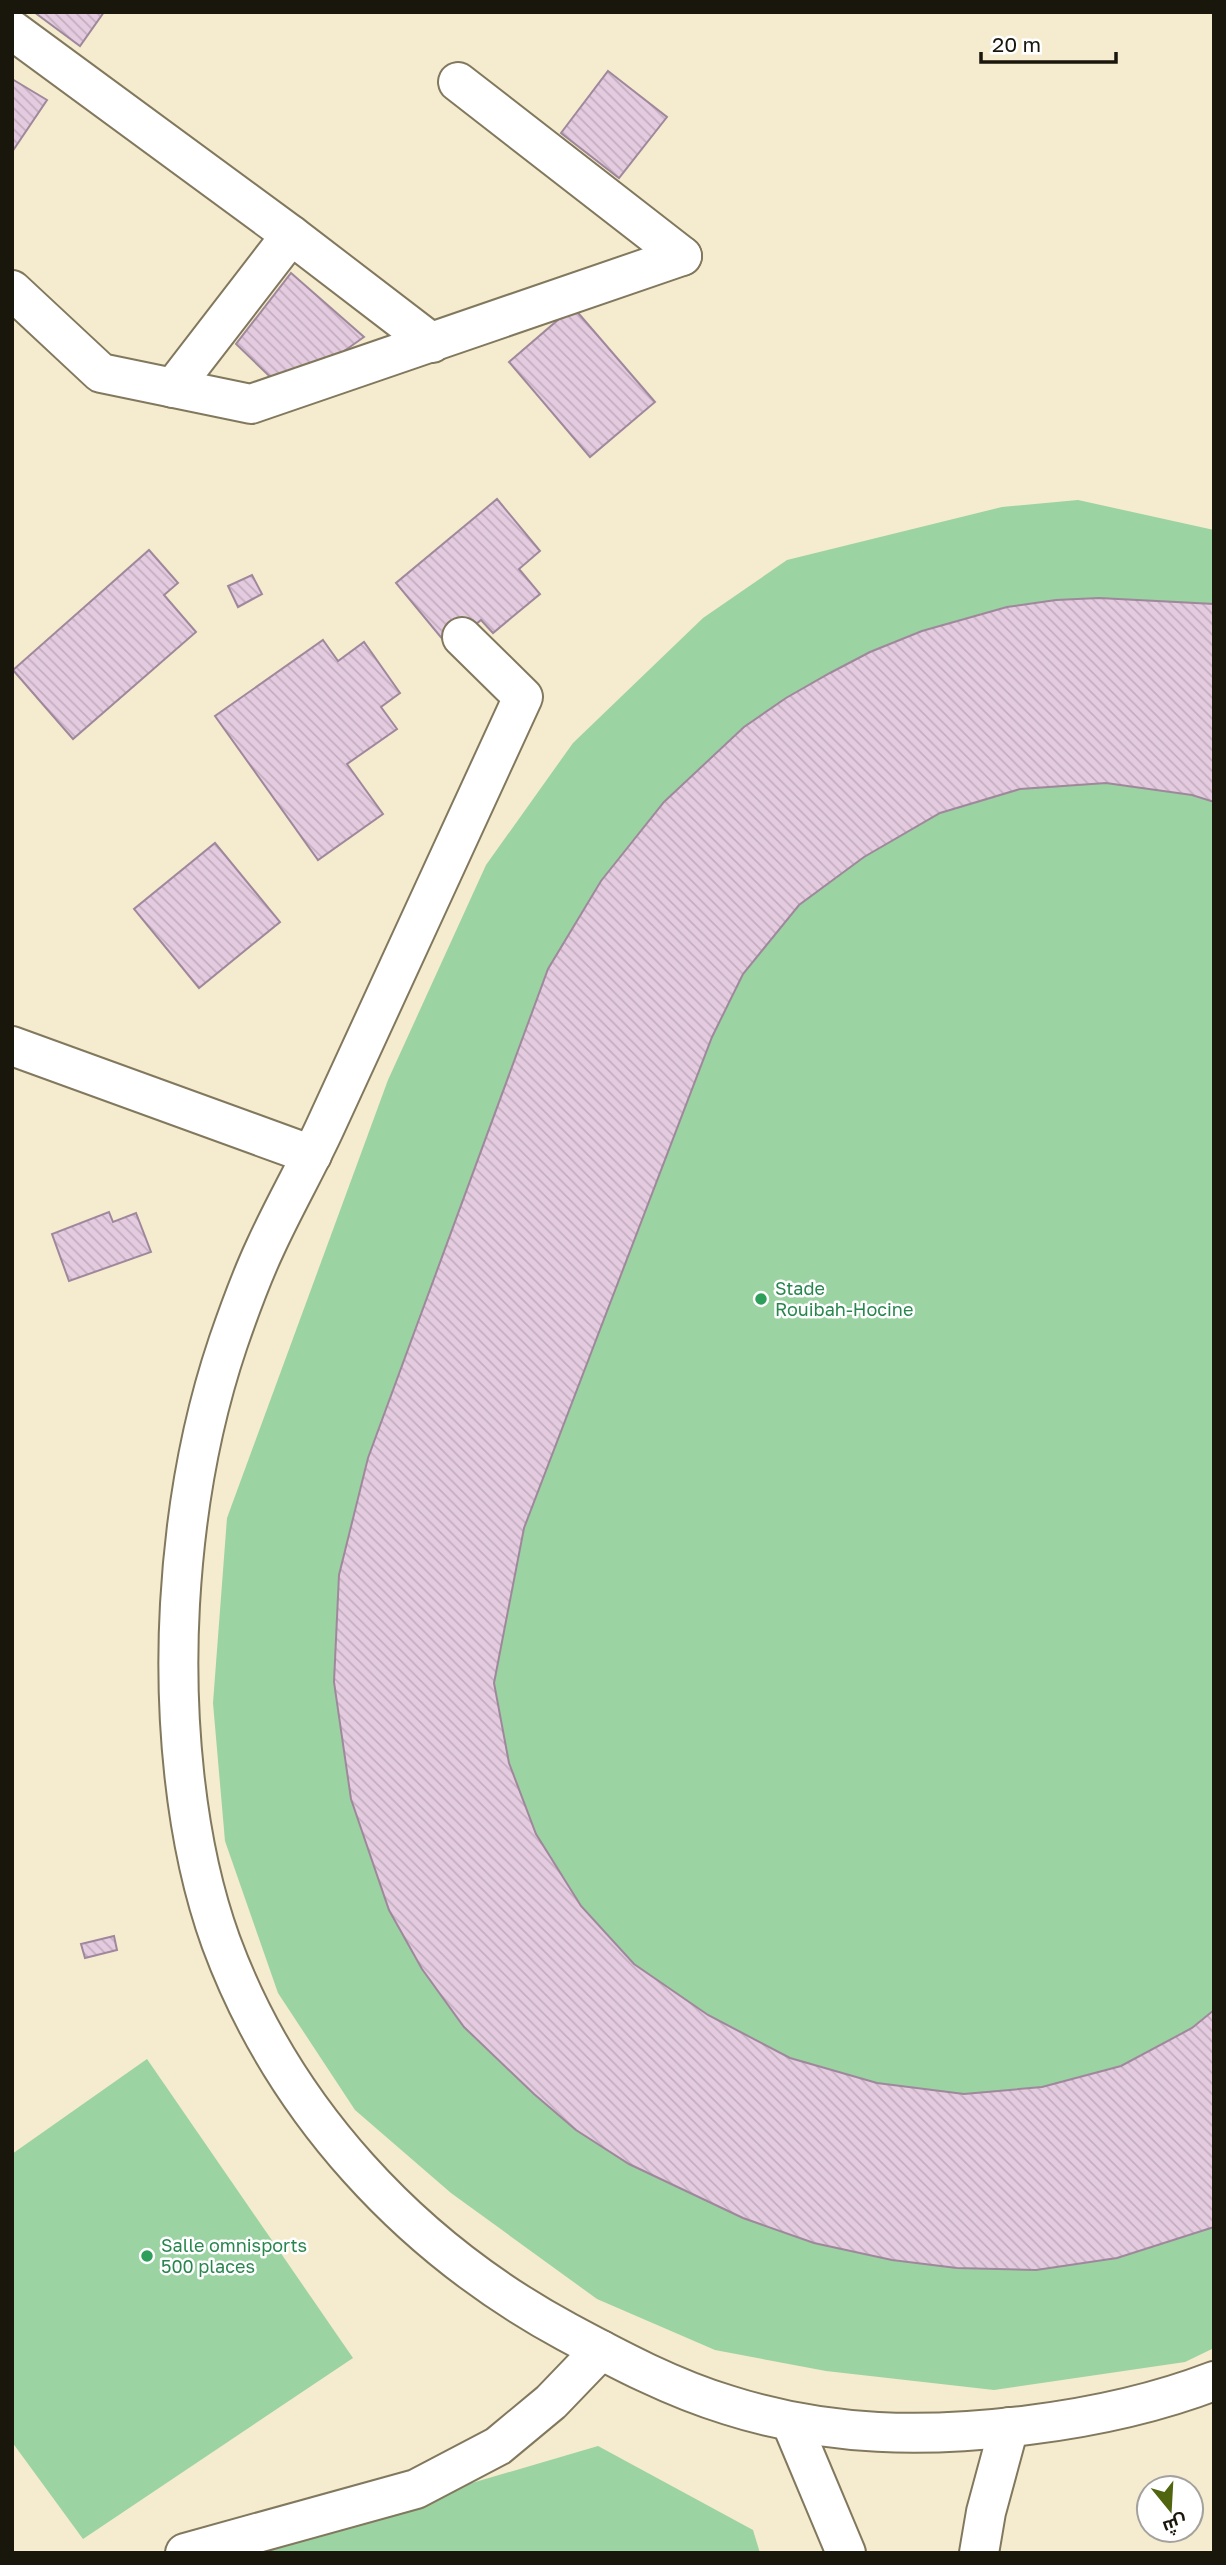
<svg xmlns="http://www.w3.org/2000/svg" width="1226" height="2565" viewBox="0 0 1226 2565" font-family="'Golos Text',Cairo,sans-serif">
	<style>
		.green { fill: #9bd3a2 }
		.building { fill: url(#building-back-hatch); stroke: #9f889c; stroke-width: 2 }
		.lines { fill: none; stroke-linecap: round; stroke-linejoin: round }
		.street-casing { stroke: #81785e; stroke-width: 42 }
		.street { stroke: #fff; stroke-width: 38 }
		.leisure-dot { fill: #2e9e5b; stroke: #fff; stroke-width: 2.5 }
		.labels { text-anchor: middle; stroke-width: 5; stroke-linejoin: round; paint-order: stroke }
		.leisure-label { font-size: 18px; fill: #27864d; stroke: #fff; text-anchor: start }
	</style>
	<defs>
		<pattern id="building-back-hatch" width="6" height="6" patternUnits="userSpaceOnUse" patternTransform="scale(1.75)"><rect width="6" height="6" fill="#e4cbe0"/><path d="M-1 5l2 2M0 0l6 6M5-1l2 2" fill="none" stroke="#c3aebf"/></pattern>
	</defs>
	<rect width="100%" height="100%" fill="#f5ebce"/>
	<g class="green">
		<path d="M1078,500L1214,530V2348L1185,2362L994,2390L826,2371L715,2350L597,2299L451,2193L355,2110L278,1993L225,1841L213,1703L227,1518L388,1080L486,865L573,743L703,618L787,560L1002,507Z"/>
		<path d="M147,2059L353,2358L83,2539L12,2442V2154Z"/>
		<path d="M598,2446L753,2530L760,2553H234Z"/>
	</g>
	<g class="building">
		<path d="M34,12H104L80,46Z"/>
		<path d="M608,71L667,117L619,178L561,133Z"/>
		<path d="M12,79L47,100L12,152Z"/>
		<path d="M291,273L364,337L286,392L236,344Z"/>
		<path d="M573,307L655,402L590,457L509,362Z"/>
		<path d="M497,499L540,551L519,569L540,594L493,633L481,620L449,647L396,583Z"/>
		<path d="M149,550L178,583L164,595L196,632L73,739L13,670Z"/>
		<path d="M252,575L262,594L238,607L228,586Z"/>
		<path d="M1099,598L1214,604V802L1192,795L1106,783L1020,789L940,813L864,857L799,905L743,974L712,1037L524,1528L494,1683L509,1763L536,1834L581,1906L634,1964L708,2015L790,2058L877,2083L964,2094L1042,2087L1121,2066L1192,2028L1214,2010V2227L1117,2258L1036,2270L957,2268L892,2260L814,2243L743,2218L629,2164L576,2130L534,2094L464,2027L422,1969L389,1910L351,1799L334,1682L339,1575L368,1458L548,969L601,881L664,802L744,727L786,698L830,673L870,652L922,631L1007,607L1056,600Z"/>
		<path d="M323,640L338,661L364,642L400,693L381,707L397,729L347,764L383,814L318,860L215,716Z"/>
		<path d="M215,843L280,922L199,988L134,909Z"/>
		<path d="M109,1212L113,1222L136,1213L151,1252L69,1281L52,1234Z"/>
		<path d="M114,1936L117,1950L85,1958L81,1944Z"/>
	</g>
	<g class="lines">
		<defs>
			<g id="street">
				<path d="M12,30L291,235L432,343"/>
				<path d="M458,82L682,256"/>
				<path d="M12,290L101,373L251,404L682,256"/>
				<path d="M173,388L291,235"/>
				<path d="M462,637L523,697C458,839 392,981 327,1123C308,1165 284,1206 265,1248C251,1278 239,1311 228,1343C200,1426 185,1516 180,1604C174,1712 184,1840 221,1942C283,2110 410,2247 567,2332C619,2360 672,2388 728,2405C828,2437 927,2438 1029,2425C1093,2417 1154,2404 1214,2381"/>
				<path d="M12,1046L312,1155"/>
				<path d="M791,2422L846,2553"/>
				<path d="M185,2553L416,2489L498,2446L551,2402L601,2350"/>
				<path d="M979,2553L986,2512L1009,2427"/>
			</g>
		</defs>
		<use href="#street" class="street-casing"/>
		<use href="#street" class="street"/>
	</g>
	<g class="leisure-dot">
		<circle cx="761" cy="1299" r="7"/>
		<circle cx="147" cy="2256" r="7"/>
	</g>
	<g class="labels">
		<g class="leisure-label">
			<text x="775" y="1295">Stade<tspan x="775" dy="21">Rouibah-Hocine</tspan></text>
			<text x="161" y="2252">Salle omnisports<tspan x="161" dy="21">500 places</tspan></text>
		</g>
	</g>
	<rect width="1226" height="2565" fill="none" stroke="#19160c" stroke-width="28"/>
	<g transform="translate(1170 2509) rotate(162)"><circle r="33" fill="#ffffff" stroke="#a3a29e" stroke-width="2"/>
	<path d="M0-5L12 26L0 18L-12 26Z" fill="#516511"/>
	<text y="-10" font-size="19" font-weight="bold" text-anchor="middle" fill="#19160c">ش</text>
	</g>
	<path d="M981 52v10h135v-10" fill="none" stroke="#19160c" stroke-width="3.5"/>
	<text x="992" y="52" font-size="21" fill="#19160c" stroke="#ffffff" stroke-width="5" paint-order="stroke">20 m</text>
</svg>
